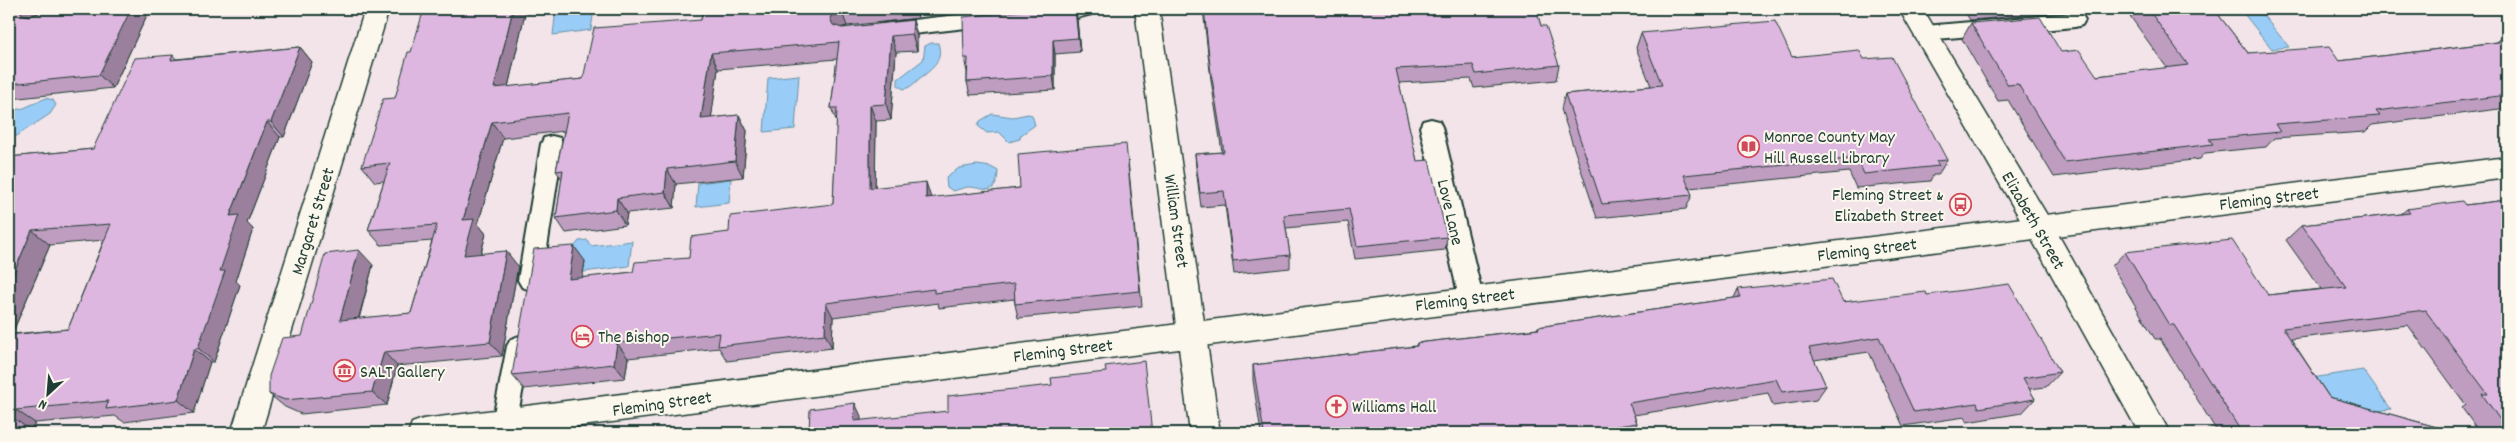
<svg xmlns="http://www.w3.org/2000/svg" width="2516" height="442" viewBox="0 0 2516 442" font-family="Dekko,sans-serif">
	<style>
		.water { fill: #99ccf6; stroke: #6893a8 }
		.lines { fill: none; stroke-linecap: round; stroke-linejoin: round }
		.lane-casing { stroke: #1f3d34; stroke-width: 4 }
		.street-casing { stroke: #1f3d34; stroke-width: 3 }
		.secondary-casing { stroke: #1f3d34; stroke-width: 3 }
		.lane { fill: #fbf7ec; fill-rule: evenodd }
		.street { fill: #fbf7ec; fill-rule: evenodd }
		.secondary { fill: #fbf7ec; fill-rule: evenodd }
		.wall { fill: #bf9dc1; stroke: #1f3d34; fill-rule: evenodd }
		.shaded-wall { fill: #9b809d; stroke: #1f3d34 }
		.building { fill: #deb7e0; stroke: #1f3d34 }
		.labels { text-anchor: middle; stroke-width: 4; stroke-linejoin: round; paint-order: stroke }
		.poi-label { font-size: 18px; fill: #1f3d34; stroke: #fbf7ec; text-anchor: start }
		.street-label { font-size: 18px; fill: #1f3d34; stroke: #fbf7ec }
	</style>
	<rect width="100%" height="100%" fill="#f2e4e8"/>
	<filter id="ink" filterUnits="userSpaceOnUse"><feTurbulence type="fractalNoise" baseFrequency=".02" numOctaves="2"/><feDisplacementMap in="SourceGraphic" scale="10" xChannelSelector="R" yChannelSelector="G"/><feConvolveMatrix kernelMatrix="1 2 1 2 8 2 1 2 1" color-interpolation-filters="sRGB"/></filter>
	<g filter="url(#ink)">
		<g class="water">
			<path d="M556,9H594L591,30L553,35Z"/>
			<path d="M2240,9H2258L2289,47L2272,49Z"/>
			<path d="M931,43H938C943,59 935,67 923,76C915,81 913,87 904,89L898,86V79L923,60L925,46Z"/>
			<path d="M799,75L795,129L764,132L768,78Z"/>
			<path d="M46,98L53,100L56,105L50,114L9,141V111L24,108Z"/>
			<path d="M992,114L1013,117L1028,114L1032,115L1035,125L1021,135L1020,139L1009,142L999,132L987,133L978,126L980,121Z"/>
			<path d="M977,165L991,167L998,171C997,199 983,187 969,187C964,187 958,190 953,191L947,187L946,178L959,168Z"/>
			<path d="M731,179L729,203L696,207L698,183Z"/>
			<path d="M587,240L591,246L632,241L629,266L576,273L572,249L579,241Z"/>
			<path d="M2363,370L2391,409L2339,417L2312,378Z"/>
		</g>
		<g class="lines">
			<defs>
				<g id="lane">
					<path d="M1037,9H1094L1091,14C1076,19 1053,23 1038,18L1035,13Z"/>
					<path d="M993,11L1000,13L1003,18L1000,23L993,25L886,37L879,35L876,30L879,25L886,23Z"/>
					<path d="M2075,13L2082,15L2085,20L2082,25L2075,27L1925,40L1918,38L1915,33L1918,28L1925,26Z"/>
					<path d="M1431,119L1439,121L1442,127L1483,298L1479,305L1471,308L1463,305L1459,298L1420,127L1423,121Z"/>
					<path d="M552,136L560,138L563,144L542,280L538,287L530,290L522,287L518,280L541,144L544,138Z"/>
					<path d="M519,336L527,339L531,346L516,424L513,432H495L492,424L507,346L511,339Z"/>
				</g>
				<g id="street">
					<path d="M365,9H389L261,433H231Z"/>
					<path d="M1135,9H1159L1220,433H1190Z"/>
					<path d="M1899,9H1923L2050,220L2170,433H2139L2030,236Z"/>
				</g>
				<path id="secondary" d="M2507,157V178L527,433H408L412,423L423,419Z"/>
			</defs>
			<use href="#lane" class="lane-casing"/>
			<use href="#street" class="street-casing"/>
			<use href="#secondary" class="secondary-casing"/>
			<use href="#lane" class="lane"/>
			<use href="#street" class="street"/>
			<use href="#secondary" class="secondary"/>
		</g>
		<g class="wall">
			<path d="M9,9H39L37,14L39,13L41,9H144L148,13L113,88L10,99L9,100Z"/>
			<path d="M526,9L508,87L583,79L701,20L703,9H916L918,18L847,26L842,28L913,20L917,36V51L896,52L891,120L876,121L875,187L931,198L1020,188L1128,160L1142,306L1018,318L1015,304L1014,299L939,308L938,303L833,317L832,348L727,361L719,348L628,358L625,378L524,389L512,375L585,261L582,278L633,272L689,258L729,232L833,204L837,122L831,108L837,59L718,69L711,118L739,115L747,131L743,177L676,184L674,208L627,213L625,225L566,233L556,218L562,179L556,171L564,131L503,138L478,224L486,234L481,253L518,266L502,356L397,366L387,405L301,414L285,407L269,394L302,336L373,265L359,319L411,313L432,241L381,245L368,230L384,181L375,182L362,166L395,98L411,52Z"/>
			<path d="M1076,9L1080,52L1055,54V90L970,95L967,82V72L964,58Z"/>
			<path d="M1203,9H1536L1541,26L1559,65L1556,80L1474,88L1471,79L1399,83L1417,161L1447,237L1445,250L1355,259L1348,222L1286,228L1290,255V268L1234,274L1225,205L1201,207L1196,168L1195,154L1222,152L1211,80Z"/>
			<path d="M1963,9H2024L2020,16L1970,20Z"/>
			<path d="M2125,9H2214L2248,53L2339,61L2497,42L2507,32V108L2372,125L2365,132L2274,138L2266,147L2205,153L2200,159L2054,177L2008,100L1998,101L1962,39L1971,23L2061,52L2097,76L2167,68Z"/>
			<path d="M1641,33L1792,57L1864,59L1947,160L1938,175H1933L1930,181L1856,188L1849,172L1689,188L1692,195L1686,209L1597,218L1561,109L1565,94L1651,86L1636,48Z"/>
			<path d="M300,47L312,62L284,137H280L247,223L253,229L236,281L240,285L214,362H210L194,413L124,422L115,416L35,423L32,431L17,433H9V157L93,149L173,55L176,59ZM104,240L68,329L12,334L50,245Z"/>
			<path d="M2507,200V433H2480L2462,408L2466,405L2408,325L2291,339L2329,397L2440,428L2431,433H2218L2160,339H2155L2112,266L2125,252L2268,295L2321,289L2286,240L2302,225L2401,214L2407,209L2465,205Z"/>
			<path d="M1738,289L1843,302L1927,295L2060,372L2046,387L2029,389L2035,399L2022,413L1967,422L1965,417L1903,426L1869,352L1814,360L1826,386L1816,400L1773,406L1768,393L1634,415L1637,423L1633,433H1261L1253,380V365L1416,346L1417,343L1537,329L1538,327L1734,298Z"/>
		</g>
		<g class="shaded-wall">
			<path d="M19,9H39L32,22L22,14Z"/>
			<path d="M127,9H144L148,13L113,88L99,75Z"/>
			<path d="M513,9H526L504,104L494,88Z"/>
			<path d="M1076,9L1077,19L1080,52L1078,38Z"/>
			<path d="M841,10L847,26L839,28L835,34L830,18L834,12Z"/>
			<path d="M913,20L917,36V51L912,34Z"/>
			<path d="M891,36L896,52L891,120L886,104Z"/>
			<path d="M1053,40L1055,54V90L1053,76Z"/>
			<path d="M300,47L312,62L284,137L271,122Z"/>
			<path d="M711,53L718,69L709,135L701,119Z"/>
			<path d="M870,105L876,121L875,203L870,188Z"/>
			<path d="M739,115L747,131L743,177L735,161Z"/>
			<path d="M267,122L280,137L247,223L253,229L236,281L240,285L214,362L198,348L220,271L230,216Z"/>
			<path d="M492,122L503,138L478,224L486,234L476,270L464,255L463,220Z"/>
			<path d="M667,169L676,184L674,208L665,192Z"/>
			<path d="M926,182L931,198H926Z"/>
			<path d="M617,198L627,213L625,225L616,210Z"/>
			<path d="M32,230L50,245L11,336L9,335V284Z"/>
			<path d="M574,246L585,261L580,294L569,279Z"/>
			<path d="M359,250L373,265L354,335L340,320Z"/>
			<path d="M506,251L518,266L502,356L490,342Z"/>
			<path d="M826,303L833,317L832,348L825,334Z"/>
			<path d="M617,343L628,358L625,378L614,364Z"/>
			<path d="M194,349L210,362L194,413L178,400Z"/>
			<path d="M384,352L397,366L387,405L372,392Z"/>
			<path d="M855,403L861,416V433L854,421Z"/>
			<path d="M16,410L35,423L32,431L13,418Z"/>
		</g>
		<g class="building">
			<path d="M9,9H19L22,14L29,16L39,13L41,9H131L99,75L9,84Z"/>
			<path d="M424,9H513L494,88L583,79L594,28L701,20L703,9H850L841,10L834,12L830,18L833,25L842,28L913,20L912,34L891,36L886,104L870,105V188L926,182V198L1020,188L1018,154L1126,144L1140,291L1015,304L1014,284L934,293V289L826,303L825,334L718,346L720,333L617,343L614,364L512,375L534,249L574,246L569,279L633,272L635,262L689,258L691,237L729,232L730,216L833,204L837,108H831L839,42L711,53L701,119L739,115L735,161L667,169L665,192L617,198L616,210L556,218L563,170L556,171L568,113L492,122L463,220L474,219L464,255L506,251L490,342L384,352L372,392L285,400L269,394V376L282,338L302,336L325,254L359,250L340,320L411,313L437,225L368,230L390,163L362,166L383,99L395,98L408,52H411Z"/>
			<path d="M1038,9H1075L1078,38L1053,40V76L967,82L968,58H964L963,17Z"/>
			<path d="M1204,9H1536L1541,26H1546L1559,65L1476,74L1473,65L1396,69L1417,161L1429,160L1447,237L1357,246L1349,209L1284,215L1290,255L1233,261L1224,191L1200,193L1195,154L1224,152L1210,66Z"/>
			<path d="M1974,9H2005L1975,11Z"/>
			<path d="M2148,9H2214L2248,53L2329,47L2339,61L2507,41V95L2376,111L2380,116L2275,124L2280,132L2209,139L2213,144L2065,162L2018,84L2008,85L1971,23L2040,17L2061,52L2079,50L2097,76L2188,65Z"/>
			<path d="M1775,21L1792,57L1859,50L1864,59L1892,57L1947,160L1936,161L1939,166L1864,174L1857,158L1684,175L1692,195L1602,204L1565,94L1662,85L1641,33Z"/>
			<path d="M300,47L271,122H267L230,216L239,215L220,271H225L198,348L194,349L178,400L106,409L108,401L16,410L13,418L9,419V335L68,329L111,224L32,230L9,284V157L93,149L135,58L173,55L171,60Z"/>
			<path d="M2507,200V430L2482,394H2488L2425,310L2283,328L2329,397L2440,428L2399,433H2242L2174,325H2169L2125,252L2232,240L2268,295L2346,287L2302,225L2410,213L2407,209L2462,201L2465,205Z"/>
			<path d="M1832,279L1843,302L1926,292L1927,295L2009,284L2060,372L2023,378L2035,399L1979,408L1977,403L1914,412L1879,337L1809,348L1826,386L1782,392L1776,379L1629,403L1637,423L1573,433H1264L1253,365L1417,346V343L1539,329L1538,327L1741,297L1738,289Z"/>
			<path d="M1144,361L1152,433H799L809,432L810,409L855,403L854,421L948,411V396L1052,385L1051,378L1106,372L1105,366Z"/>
		</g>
	</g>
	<defs>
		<symbol id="library-ring" viewBox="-11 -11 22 22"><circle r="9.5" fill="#fbf7ec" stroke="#d1495b" stroke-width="1.5"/><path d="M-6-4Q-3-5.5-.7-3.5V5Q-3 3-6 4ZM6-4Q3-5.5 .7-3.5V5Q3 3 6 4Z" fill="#d1495b"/></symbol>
		<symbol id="bus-ring" viewBox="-11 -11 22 22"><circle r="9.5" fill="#fbf7ec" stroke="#d1495b" stroke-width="1.5"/><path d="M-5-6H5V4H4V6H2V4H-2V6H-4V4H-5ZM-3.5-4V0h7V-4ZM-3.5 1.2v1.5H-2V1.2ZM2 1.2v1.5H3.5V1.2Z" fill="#d1495b"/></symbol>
		<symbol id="hotel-ring" viewBox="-11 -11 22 22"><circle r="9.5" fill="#fbf7ec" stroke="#d1495b" stroke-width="1.5"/><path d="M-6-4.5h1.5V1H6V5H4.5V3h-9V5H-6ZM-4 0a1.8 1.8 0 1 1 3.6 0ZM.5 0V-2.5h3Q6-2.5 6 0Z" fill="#d1495b"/></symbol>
		<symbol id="museum-ring" viewBox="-11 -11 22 22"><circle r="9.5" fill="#fbf7ec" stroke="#d1495b" stroke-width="1.5"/><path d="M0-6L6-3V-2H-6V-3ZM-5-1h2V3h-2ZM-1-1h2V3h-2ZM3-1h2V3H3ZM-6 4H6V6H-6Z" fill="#d1495b"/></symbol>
		<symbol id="church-ring" viewBox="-11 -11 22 22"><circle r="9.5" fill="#fbf7ec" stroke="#d1495b" stroke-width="1.5"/><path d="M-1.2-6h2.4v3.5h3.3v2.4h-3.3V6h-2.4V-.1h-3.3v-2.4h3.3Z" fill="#d1495b"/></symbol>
	</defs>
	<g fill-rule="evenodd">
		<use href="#library-ring" x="1736" y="134" width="25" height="25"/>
		<use href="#bus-ring" x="1948" y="192" width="25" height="25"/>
		<use href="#hotel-ring" x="570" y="324" width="25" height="25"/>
		<use href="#museum-ring" x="332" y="358" width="25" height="25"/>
		<use href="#church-ring" x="1324" y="394" width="25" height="25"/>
	</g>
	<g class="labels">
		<g class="poi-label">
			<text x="1764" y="142">Monroe County May<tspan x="1764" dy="21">Hill Russell Library</tspan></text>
			<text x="1944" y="200" text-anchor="end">Fleming Street &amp;<tspan x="1944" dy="21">Elizabeth Street</tspan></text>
			<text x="598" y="342">The Bishop</text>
			<text x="360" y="377">SALT Gallery</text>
			<text x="1352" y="412">Williams Hall</text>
		</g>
		<g class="street-label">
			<text transform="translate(2269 198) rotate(-7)" y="6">Fleming Street</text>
			<text transform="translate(1451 212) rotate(77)" y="6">Love Lane</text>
			<text transform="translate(2034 220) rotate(60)" y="6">Elizabeth Street</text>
			<text transform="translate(312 221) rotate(-73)" y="6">Margaret Street</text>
			<text transform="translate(1177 221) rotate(82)" y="6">William Street</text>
			<text transform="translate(1867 249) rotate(-7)" y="6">Fleming Street</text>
			<text transform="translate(1465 299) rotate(-7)" y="6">Fleming Street</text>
			<text transform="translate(1063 350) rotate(-7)" y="6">Fleming Street</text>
			<text transform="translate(662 403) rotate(-8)" y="6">Fleming Street</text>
		</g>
	</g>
	<rect width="2516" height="442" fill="none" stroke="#fbf7ec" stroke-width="30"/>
	<rect x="15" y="15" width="2486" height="412" fill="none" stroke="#1f3d34" stroke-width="2" filter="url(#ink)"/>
	<g transform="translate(48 394) rotate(206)" stroke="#fbf7ec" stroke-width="4" paint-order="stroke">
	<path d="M0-4L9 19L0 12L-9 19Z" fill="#1f3d34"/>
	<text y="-8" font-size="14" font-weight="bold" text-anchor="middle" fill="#1f3d34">N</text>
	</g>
</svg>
